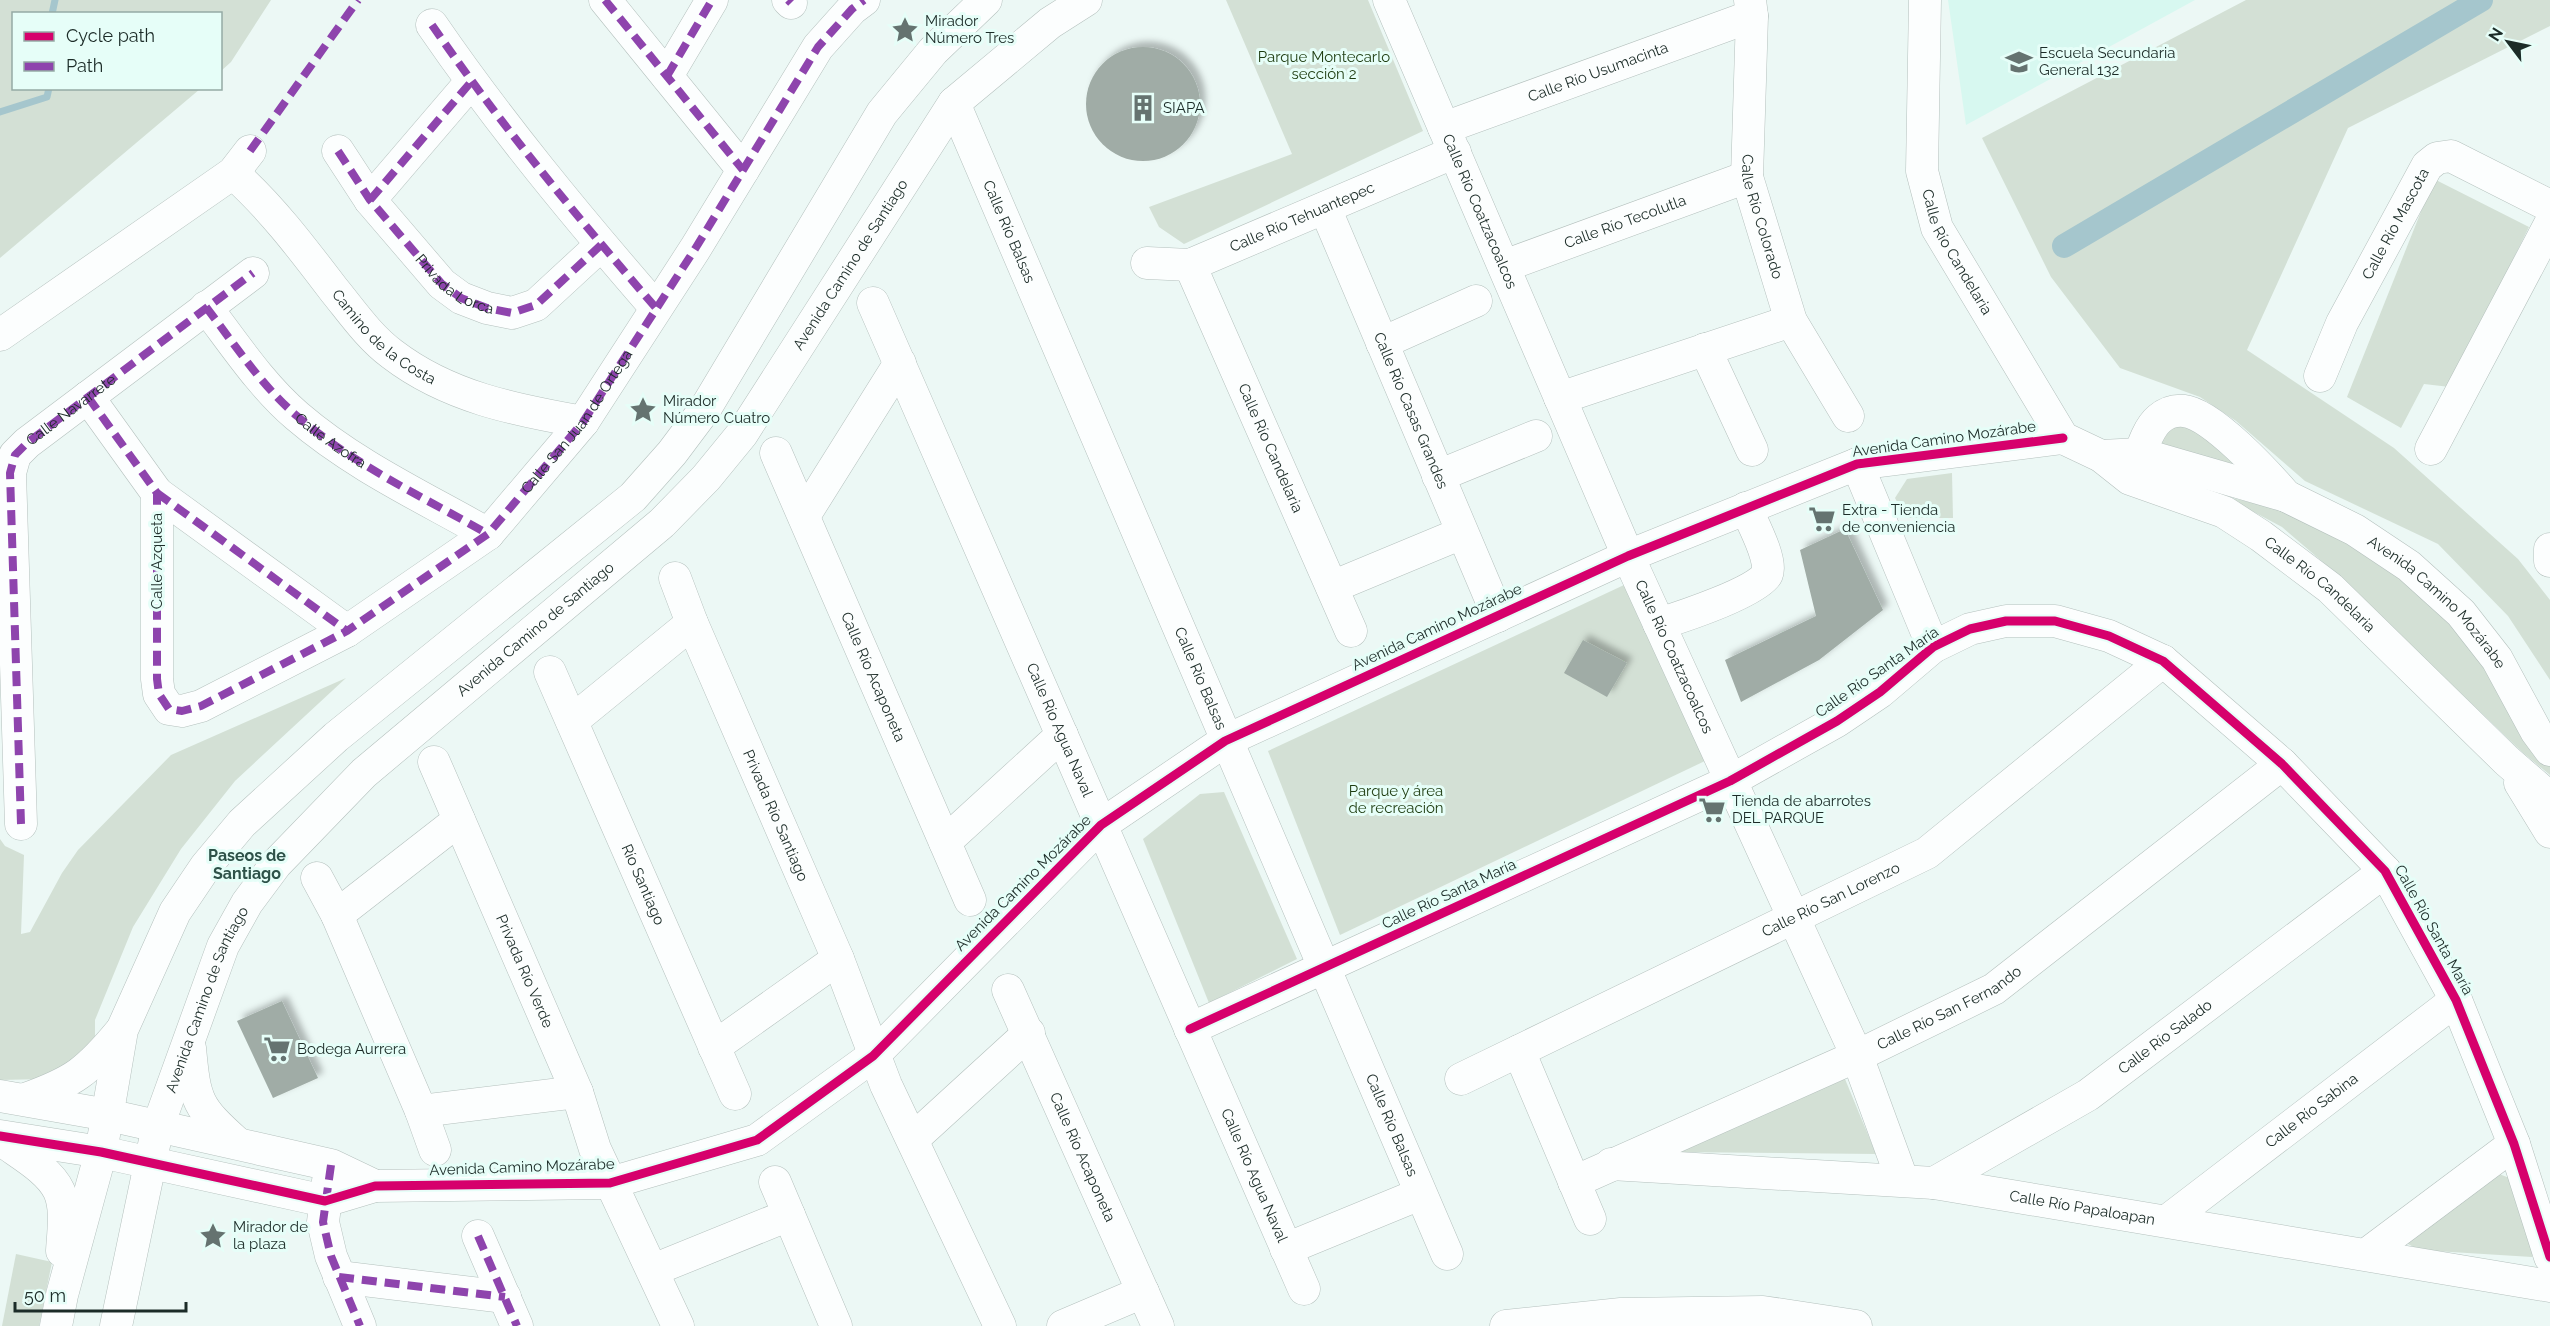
<svg xmlns="http://www.w3.org/2000/svg" width="2550" height="1326" viewBox="0 0 2550 1326" font-family="Raleway,sans-serif">
	<style>
		.built { fill: #d7f8f0 }
		.green { fill: #d3e0d5 }
		.lines { fill: none; stroke-linecap: round; stroke-linejoin: round }
		.stream { stroke: #a5c6cd; stroke-width: 7 }
		.canal { stroke: #a5c6cd; stroke-width: 24 }
		.building { fill: #a0aca6; filter: url(#shadow) }
		.minor-casing { stroke: #b4c0bd; stroke-width: 33 }
		.minor { stroke: #fcfefe; stroke-width: 32 }
		.quiet { stroke: #8e44ad; stroke-width: 8; stroke-dasharray: 15 8; stroke-linecap: butt }
		.cycleway-casing { stroke: #e6fef8; stroke-width: 13 }
		.cycleway { stroke: #d6006c; stroke-width: 9 }
		.labels { text-anchor: middle; stroke-width: 6; stroke-linejoin: round; paint-order: stroke }
		.poi-label { font-size: 15px; fill: #1c2c28; stroke: #e6fef8; text-anchor: start }
		.park-label { font-size: 15px; fill: #1e3c10; stroke: #e6fef8 }
		.street-label { font-size: 15px; fill: #1c2c28; stroke: #e6fef8 }
		.neighbourhood-label { font-size: 16px; font-weight: bold; fill: #2e5249; stroke: #e6fef8 }
	</style>
	<defs>
		<filter id="shadow"><feDropShadow dx="5.5" dy="-5.5" stdDeviation="3" flood-color="#0004"/></filter>
	</defs>
	<rect width="100%" height="100%" fill="#ecf8f5"/>
	<path class="built" d="M1948,0H2195L1966,125Z"/>
	<g class="green">
		<path d="M0,0H271L231,62L221,71L220,14H14V88L200,89L0,258Z"/>
		<path d="M1226,0H1368L1423,131L1184,244L1159,227L1149,207L1292,154Z"/>
		<path d="M2246,0H2550V26L2348,128L2247,350L2394,448L2518,559L2550,600V680L2508,616L2438,544L2305,481L2236,421L2200,397L2120,368L2051,277L1982,138Z"/>
		<path d="M2434,179L2529,227L2450,387L2424,384L2401,428L2347,397Z"/>
		<path d="M2185,423L2248,470L2163,445L2158,434Z"/>
		<path d="M1952,473L1953,518H1906L1895,498L1907,479Z"/>
		<path d="M2224,496L2289,512L2381,557L2465,633L2550,762V775L2522,752L2339,576L2282,527Z"/>
		<path d="M1624,585L1707,760L1340,935L1268,751Z"/>
		<path d="M346,678L235,781L181,849L133,927L95,1020V1040L76,1065L45,1079L0,1080V839L5,846L24,855L21,934L30,932L62,873L78,850L171,755Z"/>
		<path d="M1224,792L1297,959L1209,1003L1143,839L1200,794Z"/>
		<path d="M1845,1079L1876,1154L1669,1152Z"/>
		<path d="M2494,1172L2512,1179L2533,1236L2532,1257L2419,1250L2408,1244L2412,1235Z"/>
		<path d="M16,1254L52,1262L39,1326H2Z"/>
	</g>
	<g class="lines">
		<g class="stream">
			<path d="M52,14L55,0"/>
			<path d="M0,112L47,97L49,88"/>
		</g>
		<path class="canal" d="M2064,246L2481,0"/>
	</g>
	<g class="building">
		<circle cx="1143" cy="104" r="57"/>
		<path d="M1845,529L1883,610L1819,660L1741,702L1725,660L1816,616L1800,550Z"/>
		<path d="M1583,640L1627,663L1607,697L1564,673Z"/>
		<path d="M282,1001L318,1078L273,1098L237,1021Z"/>
	</g>
	<g class="lines">
		<defs>
			<g id="minor">
				<path d="M605,0L743,170"/>
				<path d="M788,0L791,3"/>
				<path id="s1" d="M1389,0L1628,556L1857,1056L1902,1179"/>
				<path id="s2" d="M1750,0L1752,16L1747,177L1791,321L1848,416"/>
				<path id="s3" d="M1925,0L1922,171L1937,228L2063,438L2101,456L2130,479L2224,512L2261,536L2330,588L2507,761L2550,798"/>
				<path d="M432,25C500,124 577,217 656,308"/>
				<path d="M667,76L712,0"/>
				<path id="s4" d="M954,103L1447,1254"/>
				<path id="s5" d="M1444,128L1752,16"/>
				<path id="s6" d="M338,151L370,200L442,284L461,298L487,308L512,313L536,305L601,245"/>
				<path id="s7" d="M233,173C272,208 302,248 334,290C352,312 369,337 392,354C448,397 515,410 583,422"/>
				<path d="M370,200L471,82"/>
				<path id="s8" d="M1325,208L1498,616"/>
				<path id="s9" d="M1147,263L1190,265L1455,152"/>
				<path id="s10" d="M1190,265L1351,631"/>
				<path id="s11" d="M1504,266L1747,177"/>
				<path id="s12" d="M873,303L1304,1289"/>
				<path d="M206,307C235,345 261,385 297,416C354,465 423,497 488,534"/>
				<path d="M0,335L233,173L250,151"/>
				<path d="M1382,343L1476,301"/>
				<path d="M1705,349L1752,450"/>
				<path id="s13" d="M2320,376L2342,323L2427,166L2437,158L2451,156L2550,206"/>
				<path d="M88,397L157,493V679L159,694L169,709L182,711L201,706L347,631L488,534L583,422L695,249L818,47L852,9L864,0"/>
				<path d="M1560,398L1791,321"/>
				<path d="M2431,449L2550,224"/>
				<path id="s14" d="M776,453L970,900"/>
				<path id="s15" d="M2101,456L2141,454L2286,496L2355,530L2409,566L2461,613L2497,659L2536,731L2550,750"/>
				<path d="M1857,464L1933,647"/>
				<path d="M2133,473C2140,457 2145,431 2159,419C2166,413 2174,410 2184,411C2212,414 2267,474 2286,496"/>
				<path d="M1438,476L1536,436"/>
				<path d="M157,493L347,631"/>
				<path d="M804,516L900,363"/>
				<path d="M2550,549V561"/>
				<path id="s16" d="M675,578L692,623L838,959L886,1085L1000,1326"/>
				<path d="M1332,587L1462,533"/>
				<path d="M1659,624C1678,618 1761,591 1767,574C1773,561 1752,522 1746,508"/>
				<path id="s17" d="M550,672L735,1094"/>
				<path d="M572,721L692,623"/>
				<path id="s18" d="M434,762L577,1092L595,1149L678,1326"/>
				<path d="M2520,783L2550,832"/>
				<path id="s19" d="M21,824L10,473L15,455L27,443L253,273"/>
				<path d="M945,842L1062,735"/>
				<path d="M317,878L337,915L421,1111L435,1150"/>
				<path d="M337,915L459,820"/>
				<path id="s20" d="M1008,990L1158,1326"/>
				<path d="M1190,1029L1730,781L1837,721L1880,692L1933,647L1970,629L2006,621H2055L2109,636L2163,661L2282,764L2385,871L2456,1000L2514,1144L2550,1257"/>
				<path d="M714,1047L838,959"/>
				<path d="M190,1048C195,1102 197,1107 237,1143"/>
				<path d="M1519,1051L1590,1219"/>
				<path id="s21" d="M1461,1079L1927,853L2163,661"/>
				<path d="M0,1096L108,1115L331,1165L375,1186"/>
				<path d="M25,1099C74,1082 88,1071 121,1031"/>
				<path d="M421,1111L577,1092"/>
				<path d="M0,1136L101,1152L325,1201L375,1186L610,1183L757,1140L873,1056L1101,825L1225,741L1628,556L1857,464L2063,438"/>
				<path d="M0,1139C18,1153 49,1169 59,1191C67,1208 63,1233 62,1251"/>
				<path d="M913,1139L1029,1033"/>
				<path id="s22" d="M1611,1164L1934,1183L2550,1286"/>
				<path d="M328,1181L323,1222L331,1256L360,1326"/>
				<path d="M775,1182L836,1326"/>
				<path id="s23" d="M1574,1182L1857,1056L1994,989L2282,764"/>
				<path id="s24" d="M1934,1183L2088,1095L2385,871"/>
				<path id="s25" d="M2167,1221L2456,1000"/>
				<path d="M478,1236L517,1326"/>
				<path d="M1286,1249L1420,1194"/>
				<path d="M2367,1254L2514,1144"/>
				<path d="M653,1270L789,1215"/>
				<path d="M339,1277L505,1297"/>
				<path d="M56,1326L62,1295L101,1152L122,1030L175,912L206,866L242,823L336,737L633,497L672,453L705,409L882,113L933,51L986,0"/>
				<path id="s26" d="M116,1326L158,1126L223,946L247,903L276,864L364,773L662,523L706,478L742,434L954,103L1050,23L1086,0"/>
				<path d="M1063,1326L1143,1292"/>
				<path d="M1506,1326L1621,1314L1763,1312L1856,1326"/>
			</g>
		</defs>
		<use href="#minor" class="minor-casing"/>
		<use href="#minor" class="minor"/>
		<g class="quiet">
			<path d="M605,0L743,170"/>
			<path d="M788,0L791,3"/>
			<path d="M432,25C500,124 577,217 656,308"/>
			<path d="M667,76L712,0"/>
			<path d="M250,151L358,0"/>
			<path d="M338,151L370,200L442,284L461,298L487,308L512,313L536,305L601,245"/>
			<path d="M370,200L471,82"/>
			<path id="s27" d="M206,307C235,345 261,385 297,416C354,465 423,497 488,534"/>
			<path id="s28" d="M88,397L157,493V679L159,694L169,709L182,711L201,706L347,631L488,534L583,422L695,249L818,47L852,9L864,0"/>
			<path d="M157,493L347,631"/>
			<path d="M21,824L10,473L15,455L27,443L253,273"/>
			<path d="M331,1165L323,1222L331,1256L360,1326"/>
			<path d="M478,1236L517,1326"/>
			<path d="M339,1277L505,1297"/>
		</g>
		<defs>
			<g id="cycleway">
				<path d="M1190,1029L1730,781L1837,721L1880,692L1933,647L1970,629L2006,621H2055L2109,636L2163,661L2282,764L2385,871L2456,1000L2514,1144L2550,1257"/>
				<path d="M0,1136L101,1152L325,1201L375,1186L610,1183L757,1140L873,1056L1101,825L1225,741L1628,556L1857,464L2063,438"/>
			</g>
		</defs>
		<use href="#cycleway" class="cycleway-casing"/>
		<use href="#cycleway" class="cycleway"/>
	</g>
	<defs>
		<symbol id="sight-bare" viewBox="-9 -9 18 18"><path d="M0-6L1.8-2.2L6-1.7L2.9 1.2L3.7 5.4L0 3.3L-3.7 5.4L-2.9 1.2L-6-1.7L-1.8-2.2Z" fill="#657370" stroke="#e6fef8" stroke-width="2.5" paint-order="stroke"/></symbol>
		<symbol id="school-bare" viewBox="-9 -9 18 18"><path d="M0-5L7-2L0 1L-7-2ZM-4 1L0 2.5L4 1V4Q0 6-4 4Z" fill="#657370" stroke="#e6fef8" stroke-width="2.5" paint-order="stroke"/></symbol>
		<symbol id="building-bare" viewBox="-9 -9 18 18"><path d="M-4-6H4V6H1V3H-1V6H-4ZM-2.5-4.3h1.7v1.8h-1.7ZM.8-4.3h1.7v1.8H.8ZM-2.5-1h1.7V.8h-1.7ZM.8-1h1.7V.8H.8Z" fill="#657370" stroke="#e6fef8" stroke-width="2.5" paint-order="stroke"/></symbol>
		<symbol id="supermarket-bare" viewBox="-9 -9 18 18"><path d="M-6-5.5h2.5l.6 2H6L4.5 2H-2.5L-4.4-4H-6ZM-1.5 3.2a1.3 1.3 0 1 0 .1 0ZM3 3.2a1.3 1.3 0 1 0 .1 0Z" fill="#657370" stroke="#e6fef8" stroke-width="2.5" paint-order="stroke"/></symbol>
	</defs>
	<g fill-rule="evenodd">
		<use href="#sight-bare" x="886" y="11" width="38" height="38"/>
		<use href="#school-bare" x="2000" y="43" width="38" height="38"/>
		<use href="#building-bare" x="1124" y="89" width="38" height="38"/>
		<use href="#sight-bare" x="624" y="391" width="38" height="38"/>
		<use href="#supermarket-bare" x="1803" y="500" width="38" height="38"/>
		<use href="#supermarket-bare" x="1693" y="791" width="38" height="38"/>
		<use href="#supermarket-bare" x="258" y="1030" width="38" height="38"/>
		<use href="#sight-bare" x="194" y="1217" width="38" height="38"/>
	</g>
	<g class="labels">
		<g class="poi-label">
			<text x="925" y="26">Mirador<tspan x="925" dy="17">Número Tres</tspan></text>
			<text x="2039" y="58">Escuela Secundaria<tspan x="2039" dy="17">General 132</tspan></text>
			<text x="1163" y="113">SIAPA</text>
			<text x="663" y="406">Mirador<tspan x="663" dy="17">Número Cuatro</tspan></text>
			<text x="1842" y="515">Extra - Tienda<tspan x="1842" dy="17">de conveniencia</tspan></text>
			<text x="1732" y="806">Tienda de abarrotes<tspan x="1732" dy="17">DEL PARQUE</tspan></text>
			<text x="297" y="1054">Bodega Aurrera</text>
			<text x="233" y="1232">Mirador de<tspan x="233" dy="17">la plaza</tspan></text>
		</g>
		<g class="park-label">
			<text x="1324" y="62">Parque Montecarlo<tspan x="1324" dy="17">sección 2</tspan></text>
			<text x="1396" y="796">Parque y área<tspan x="1396" dy="17">de recreación</tspan></text>
		</g>
		<g class="street-label">
			<text dy="5" stroke="none"><textPath href="#s5" startOffset="164">Calle Río Usumacinta</textPath></text>
			<text dy="5" stroke="none"><textPath href="#s1" startOffset="230">Calle Río Coatzacoalcos</textPath></text>
			<text dy="5" stroke="none"><textPath href="#s2" startOffset="219">Calle Río Colorado</textPath></text>
			<text dy="5" stroke="none"><textPath href="#s9" startOffset="165">Calle Río Tehuantepec</textPath></text>
			<text dy="5" stroke="none"><textPath href="#s11" startOffset="129">Calle Río Tecolutla</textPath></text>
			<text dy="5" stroke="none"><textPath href="#s13" startOffset="170">Calle Río Mascota</textPath></text>
			<text dy="5" stroke="none"><textPath href="#s4" startOffset="140">Calle Río Balsas</textPath></text>
			<text dy="5" stroke="none"><textPath href="#s3" startOffset="260">Calle Río Candelaria</textPath></text>
			<text dy="5" stroke="none"><textPath href="#s26" startOffset="1330">Avenida Camino de Santiago</textPath></text>
			<text dy="5" stroke="none"><textPath href="#s6" startOffset="180">Privada Lorca</textPath></text>
			<text dy="5" stroke="none"><textPath href="#s7" startOffset="224">Camino de la Costa</textPath></text>
			<text dy="5" stroke="none"><textPath href="#s19" startOffset="442">Calle Navarrete</textPath></text>
			<text dy="5" stroke="none"><textPath href="#s8" startOffset="220">Calle Río Casas Grandes</textPath></text>
			<text dy="5" stroke="none"><textPath href="#s28" startOffset="849">Calle San Juan de Ortega</textPath></text>
			<text dy="5" stroke="none"><textPath href="#s27" startOffset="184">Calle Azofra</textPath></text>
			<text transform="translate(1944 439) rotate(-8)" y="5">Avenida Camino Mozárabe</text>
			<text dy="5" stroke="none"><textPath href="#s10" startOffset="200">Calle Río Candelaria</textPath></text>
			<text transform="translate(157 561) rotate(-90)" y="5">Calle Azqueta</text>
			<text dy="5" stroke="none"><textPath href="#s3" startOffset="774">Calle Río Candelaria</textPath></text>
			<text dy="5" stroke="none"><textPath href="#s15" startOffset="378">Avenida Camino Mozárabe</textPath></text>
			<text transform="translate(1437 627) rotate(-25)" y="5">Avenida Camino Mozárabe</text>
			<text dy="5" stroke="none"><textPath href="#s26" startOffset="844">Avenida Camino de Santiago</textPath></text>
			<text dy="5" stroke="none"><textPath href="#s1" startOffset="716">Calle Río Coatzacoalcos</textPath></text>
			<text transform="translate(1877 672) rotate(-35)" y="5">Calle Río Santa María</text>
			<text dy="5" stroke="none"><textPath href="#s14" startOffset="244">Calle Río Acaponeta</textPath></text>
			<text dy="5" stroke="none"><textPath href="#s4" startOffset="626">Calle Río Balsas</textPath></text>
			<text dy="5" stroke="none"><textPath href="#s12" startOffset="466">Calle Río Agua Naval</textPath></text>
			<text dy="5" stroke="none"><textPath href="#s16" startOffset="258">Privada Río Santiago</textPath></text>
			<text transform="translate(1023 883) rotate(-45)" y="5">Avenida Camino Mozárabe</text>
			<text dy="5" stroke="none"><textPath href="#s17" startOffset="232">Río Santiago</textPath></text>
			<text transform="translate(1449 894) rotate(-25)" y="5">Calle Río Santa María</text>
			<text dy="5" stroke="none"><textPath href="#s21" startOffset="411">Calle Río San Lorenzo</textPath></text>
			<text transform="translate(2434 930) rotate(61)" y="5">Calle Río Santa María</text>
			<text dy="5" stroke="none"><textPath href="#s18" startOffset="228">Privada Río Verde</textPath></text>
			<text dy="5" stroke="none"><textPath href="#s26" startOffset="340">Avenida Camino de Santiago</textPath></text>
			<text dy="5" stroke="none"><textPath href="#s23" startOffset="414">Calle Río San Fernando</textPath></text>
			<text dy="5" stroke="none"><textPath href="#s24" startOffset="274">Calle Río Salado</textPath></text>
			<text dy="5" stroke="none"><textPath href="#s25" startOffset="182">Calle Río Sabina</textPath></text>
			<text dy="5" stroke="none"><textPath href="#s4" startOffset="1112">Calle Río Balsas</textPath></text>
			<text dy="5" stroke="none"><textPath href="#s20" startOffset="183">Calle Río Acaponeta</textPath></text>
			<text transform="translate(522 1167) rotate(-2)" y="5">Avenida Camino Mozárabe</text>
			<text dy="5" stroke="none"><textPath href="#s12" startOffset="952">Calle Río Agua Naval</textPath></text>
			<text dy="5" stroke="none"><textPath href="#s22" startOffset="474">Calle Río Papaloapan</textPath></text>
		</g>
		<g class="neighbourhood-label">
			<text x="247" y="861">Paseos de<tspan x="247" dy="18">Santiago</tspan></text>
		</g>
	</g>
	<rect x="12" y="12" width="210" height="78" fill="#e6fef8" stroke="#95aaa5" stroke-width="1.5"/>
	<rect x="24" y="32" width="30" height="9" fill="#d6006c" stroke="#95aaa5" stroke-width="1.5"/>
	<text x="66" y="42" font-size="18" fill="#1c2c28">Cycle path</text>
	<rect x="24" y="62" width="30" height="9" fill="#8e44ad" stroke="#95aaa5" stroke-width="1.5"/>
	<text x="66" y="72" font-size="18" fill="#1c2c28">Path</text>
	<g transform="translate(2508 42) rotate(302)" stroke="#e6fef8" stroke-width="4.5" paint-order="stroke">
	<path d="M0-4.5L10 22L0 15L-10 22Z" fill="#1c2c28"/>
	<text y="-9" font-size="16" font-weight="bold" text-anchor="middle" fill="#1c2c28">N</text>
	</g>
	<path d="M15 1302v9h171v-9" fill="none" stroke="#1c2c28" stroke-width="3"/>
	<text x="24" y="1302" font-size="18" fill="#1c2c28" stroke="#e6fef8" stroke-width="4.5" paint-order="stroke">50 m</text>
</svg>
